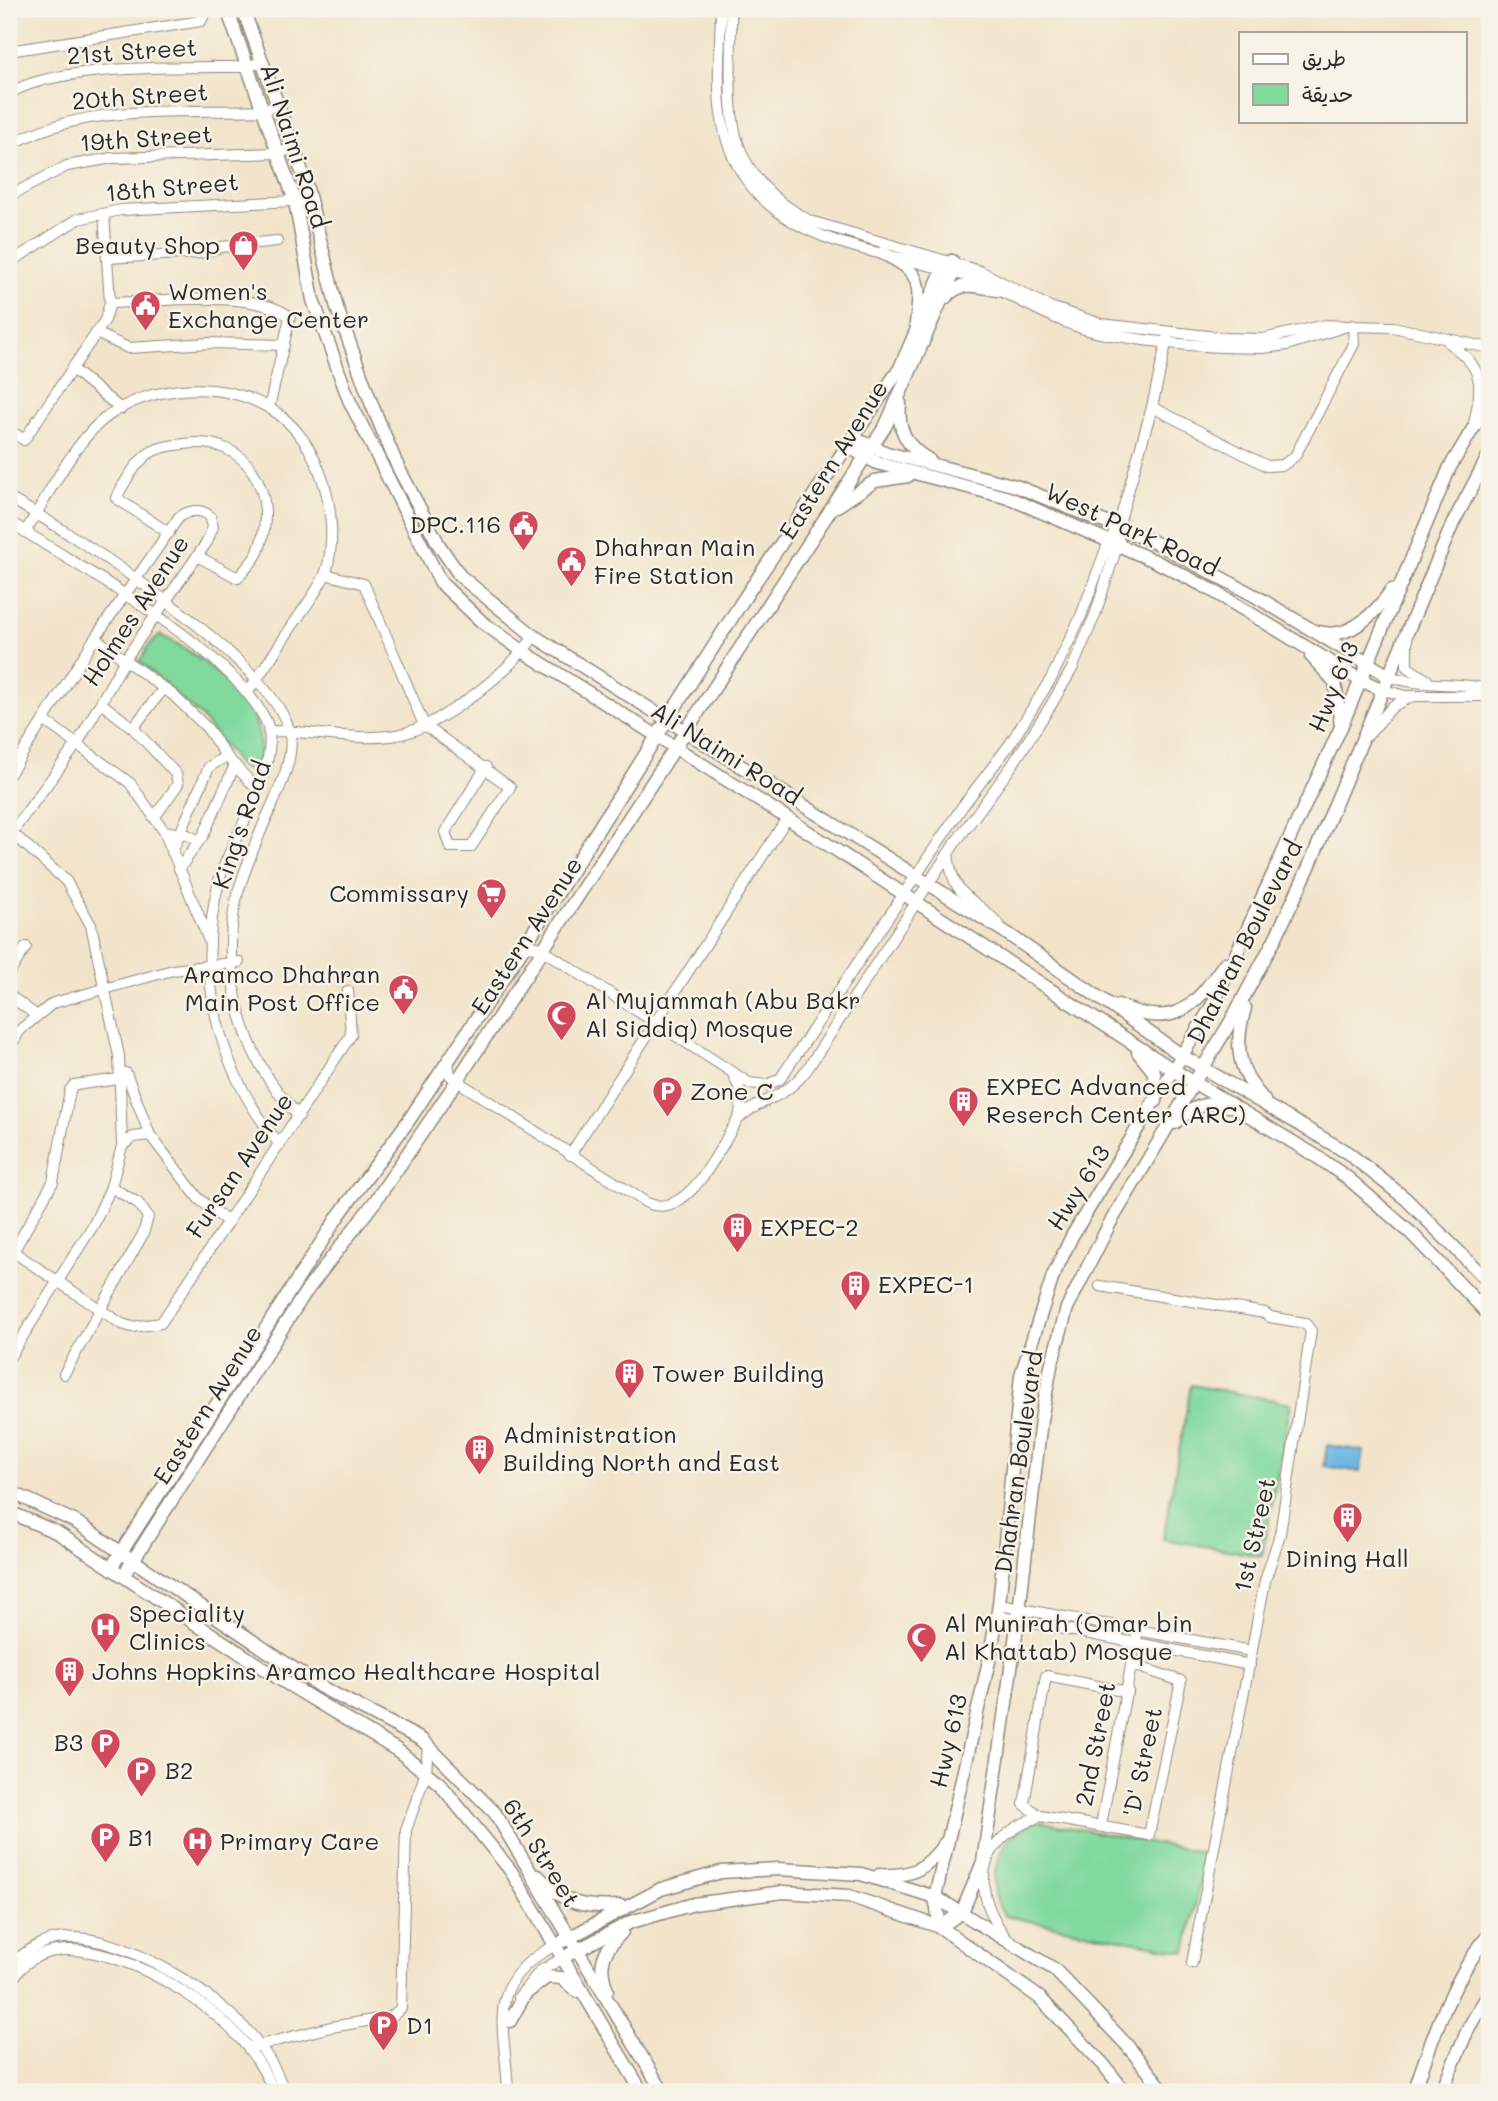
<svg xmlns="http://www.w3.org/2000/svg" width="1498" height="2101" viewBox="0 0 1498 2101" font-family="Mali,'Playpen Sans Arabic',sans-serif">
	<style>
		.green { fill: #81d99e; stroke: #568264; stroke-width: 2 }
		.water { fill: #6db8e6; stroke: #4c7288; stroke-width: 2 }
		.lines { fill: none; stroke-linecap: round; stroke-linejoin: round }
		.minor-casing { stroke: #8e887a; stroke-width: 12 }
		.major-casing { stroke: #8e887a; stroke-width: 15 }
		.minor { stroke: #fff; stroke-width: 10 }
		.major { stroke: #fff; stroke-width: 12 }
		.labels { text-anchor: middle; stroke-width: 5; stroke-linejoin: round; paint-order: stroke }
		.street-label { font-size: 24px; fill: #2b2b2b; stroke: #f7f3e8 }
		.poi-label { font-size: 24px; fill: #2b2b2b; stroke: #f7f3e8; text-anchor: start }
	</style>
	<rect width="100%" height="100%" fill="#f7f3e8"/>
	<filter id="ink" filterUnits="userSpaceOnUse"><feTurbulence type="fractalNoise" baseFrequency=".0143" numOctaves="2"/><feDisplacementMap in="SourceGraphic" scale="14" xChannelSelector="R" yChannelSelector="G"/><feConvolveMatrix kernelMatrix="1 2 1 2 8 2 1 2 1" color-interpolation-filters="sRGB"/></filter>
	<filter id="wash" filterUnits="userSpaceOnUse"><feTurbulence type="fractalNoise" baseFrequency=".00686" numOctaves="4" result="noise"/><feDisplacementMap in="SourceGraphic" scale="28" xChannelSelector="R" yChannelSelector="G"/><feGaussianBlur stdDeviation="1.57" result="paint"/><feColorMatrix in="noise" values="0 0 0 0 0 0 0 0 0 0 0 0 0 0 0 0 0 1.4 0 .05"/><feComposite in="paint" operator="in"/></filter>
	<g filter="url(#wash)">
		<rect width="100%" height="100%" fill="#f2e4ca"/>
		<g class="green">
			<path d="M160,635C193,650 249,693 258,729C261,739 259,752 260,763L252,772L240,766L201,717L140,662L148,646Z"/>
			<path d="M1191,1385L1291,1403L1262,1556L1163,1539Z"/>
			<path d="M1036,1821L1206,1853L1186,1952L1005,1916C988,1895 992,1860 1009,1839C1015,1831 1028,1826 1036,1821Z"/>
		</g>
		<path class="water" d="M1327,1445L1364,1451L1360,1472L1324,1466Z"/>
	</g>
	<g filter="url(#ink)">
		<g class="lines">
			<defs>
				<g id="minor">
					<path d="M721,9C720,71 709,129 748,182C799,251 894,250 968,277C1015,294 1055,325 1105,334C1156,343 1212,348 1263,348L1287,345L1347,326L1326,325L1263,339L1226,338L1101,324L1050,307L980,271L810,221C712,167 733,102 731,9"/>
					<path d="M9,51L201,21L207,9"/>
					<path d="M9,94C52,64 191,67 246,67L261,62"/>
					<path d="M9,146C81,103 181,113 262,110L278,106"/>
					<path d="M9,196L67,166L112,158L279,153L294,148"/>
					<path d="M107,258L200,253L221,247L277,241"/>
					<path d="M9,263L78,219L121,210L310,200"/>
					<path d="M110,303C156,302 254,288 290,317L269,408"/>
					<path d="M1349,326L1393,327L1489,348"/>
					<path d="M96,333L128,348L210,343L284,345"/>
					<path d="M1449,343C1484,369 1483,382 1474,423"/>
					<path d="M72,369L121,409"/>
					<path d="M1152,407L1267,466L1283,465L1295,456L1354,344L1353,325"/>
					<path d="M9,430L24,440L105,320L110,303L104,214"/>
					<path d="M9,498C77,536 266,657 289,729C297,757 276,796 265,821C255,845 244,870 237,896C219,973 242,1060 299,1116"/>
					<path d="M9,521C81,570 222,642 264,717C288,758 230,838 219,881C195,977 217,1069 280,1145"/>
					<path d="M25,532C47,498 75,439 108,416C153,384 221,380 269,408C321,437 342,518 326,572C321,586 309,601 301,613C283,639 266,666 248,692"/>
					<path d="M169,533L116,498C125,482 133,466 148,454C158,447 172,445 184,444C249,434 280,495 258,552C254,561 244,570 238,578L197,556"/>
					<path d="M325,574L364,584L424,725L510,787L471,847H450L445,832L486,767"/>
					<path d="M95,638L173,695L207,728L226,756L257,789"/>
					<path d="M1407,640V667L1427,680"/>
					<path d="M1389,676C1422,688 1456,681 1489,689"/>
					<path d="M1384,690L1405,696H1489"/>
					<path d="M101,703L133,728L176,774L178,784L154,818"/>
					<path d="M45,721L130,783L164,831L210,943"/>
					<path d="M133,728L164,688"/>
					<path d="M268,731C311,730 354,742 397,735C440,727 511,671 534,636"/>
					<path d="M1368,735L1393,706L1411,697"/>
					<path d="M9,775L95,638L179,517C190,510 199,508 210,516L213,527L207,542L126,658L77,744L9,836"/>
					<path d="M164,831L188,835L199,841"/>
					<path d="M172,852L209,767L226,756"/>
					<path d="M948,854C954,903 973,894 1000,926"/>
					<path d="M179,869L204,834L235,765"/>
					<path d="M521,951L528,946L538,947L749,1083L767,1085L780,1079L962,807L1010,744L1052,677L1081,616L1109,541L1118,527L1152,407L1168,335"/>
					<path d="M9,973L26,947"/>
					<path d="M9,995L37,1016"/>
					<path d="M9,1049L20,1030L53,1003L173,970L239,962"/>
					<path d="M448,1061L450,1075L457,1081L647,1203C689,1221 719,1148 738,1119C763,1096 784,1101 808,1068L955,843L1011,767L1051,705L1072,669L1095,615L1119,540"/>
					<path d="M126,1073L150,1135L199,1199L228,1222"/>
					<path d="M733,1074L743,1097L739,1118"/>
					<path d="M122,1146L133,1137L150,1135"/>
					<path d="M570,1155L787,818"/>
					<path d="M9,1249L122,1324L132,1327L161,1323L351,1035L348,991"/>
					<path d="M13,1252L53,1182L70,1090L74,1085L127,1078"/>
					<path d="M1100,1286L1265,1313L1270,1317L1305,1323L1311,1331L1280,1534L1265,1581L1192,1963"/>
					<path d="M9,1358L94,1224L111,1187L122,1146L119,1056L91,925L66,881L9,830"/>
					<path d="M64,1374L143,1234L148,1217L138,1203L111,1187"/>
					<path d="M999,1605L1252,1651"/>
					<path d="M997,1616L1250,1665"/>
					<path d="M1128,1692L1046,1676L1024,1804L1040,1816L1149,1835L1181,1681L1133,1665"/>
					<path d="M1101,1825L1138,1629"/>
					<path d="M1006,1938C968,1885 978,1840 1040,1816"/>
					<path d="M9,1967C23,1952 43,1939 64,1938C123,1934 216,1993 253,2037C267,2053 277,2072 285,2092"/>
					<path d="M9,1987C46,1902 186,1984 229,2027C248,2045 264,2068 274,2092"/>
					<path d="M519,1997L540,1971L561,1959"/>
					<path d="M248,2048L331,2027L391,2017L401,2008L406,1830L426,1772L428,1745"/>
					<path d="M508,2092C506,2028 482,1983 554,1946"/>
				</g>
				<g id="major">
					<path d="M227,9L295,201L313,300L349,400L441,583L482,622L524,652L787,818L1175,1071L1316,1156L1349,1179L1412,1234L1489,1315"/>
					<path d="M243,9L305,180L337,308L372,405L397,465L439,545L460,576L534,636L1005,932L1184,1057L1348,1153L1406,1199L1489,1282"/>
					<path d="M882,253C922,272 921,282 916,324"/>
					<path d="M945,298C960,280 977,286 997,290"/>
					<path d="M900,403C897,429 906,447 929,460"/>
					<path d="M853,438L887,453L1016,486L1156,543L1257,597L1389,676"/>
					<path d="M847,446L877,463L1009,498L1155,561L1210,589L1360,680L1384,690"/>
					<path d="M837,506L875,481L908,476"/>
					<path d="M1319,632C1349,641 1376,612 1392,590"/>
					<path d="M1311,656L1335,682L1341,726"/>
					<path d="M1118,1005C1174,1031 1195,1007 1225,963"/>
					<path d="M1245,1008C1234,1045 1237,1071 1264,1100"/>
					<path d="M1138,1052L1154,1072L1156,1101"/>
					<path d="M1175,1123C1189,1109 1208,1099 1228,1106"/>
					<path d="M9,1491L76,1522L321,1687L422,1740L495,1813L663,2092"/>
					<path d="M9,1512L58,1533L278,1678L397,1750L440,1784L511,1871L642,2092"/>
					<path d="M111,1568L339,1215L409,1120L521,951L745,597L900,368L943,269L952,261"/>
					<path d="M123,1576L305,1293L376,1200L457,1081L886,425L954,272L952,261"/>
					<path d="M879,1875C911,1877 927,1869 945,1843"/>
					<path d="M538,1876C566,1905 582,1908 621,1906"/>
					<path d="M940,1927L935,1897L989,1661L999,1605L1021,1375L1053,1276L1072,1236L1212,1006L1341,727L1450,467L1489,402"/>
					<path d="M940,1927L962,1912L983,1862L1018,1620L1041,1420L1051,1366L1067,1308L1110,1223L1231,1021L1275,939L1308,869L1453,523L1489,455"/>
					<path d="M563,1941L661,1889L721,1872L779,1869L861,1874L935,1897L1054,1969L1126,2044L1165,2092"/>
					<path d="M570,1954L631,1922L694,1904L783,1892L849,1896L940,1927L1040,1998L1103,2064L1125,2092"/>
					<path d="M607,1990C597,1964 603,1951 622,1932"/>
					<path d="M510,2021L525,1994L547,1977L561,1978L577,1991"/>
					<path d="M1414,2092C1433,2036 1451,1981 1489,1934"/>
					<path d="M1441,2092L1469,2027L1489,1993"/>
				</g>
			</defs>
			<use href="#minor" class="minor-casing"/>
			<use href="#major" class="major-casing"/>
			<use href="#minor" class="minor"/>
			<use href="#major" class="major"/>
		</g>
	</g>
	<defs>
		<symbol id="shop-pin" viewBox="-11 -11 22 30"><path d="M0 17L-7.5 6A9.5 9.5 0 1 1 7.5 6Z" fill="#d1495b" stroke="#f7f3e8"/><path d="M-5-2.5h2.3a2.7 3.5 0 0 1 5.4 0H5L5.5 6h-11ZM-1.5-2.5h3a1.5 2.3 0 0 0-3 0Z" fill="#fff"/></symbol>
		<symbol id="civic-pin" viewBox="-11 -11 22 30"><path d="M0 17L-7.5 6A9.5 9.5 0 1 1 7.5 6Z" fill="#d1495b" stroke="#f7f3e8"/><path d="M-.6-6.5H3V-4.5H.6V-3L4-1V1h2V6H-6V1h2V-1L-.6-3ZM-1.2 2.5V6h2.4V2.5Z" fill="#fff"/></symbol>
		<symbol id="supermarket-pin" viewBox="-11 -11 22 30"><path d="M0 17L-7.5 6A9.5 9.5 0 1 1 7.5 6Z" fill="#d1495b" stroke="#f7f3e8"/><path d="M-6-5.5h2.5l.6 2H6L4.5 2H-2.5L-4.4-4H-6ZM-1.5 3.2a1.3 1.3 0 1 0 .1 0ZM3 3.2a1.3 1.3 0 1 0 .1 0Z" fill="#fff"/></symbol>
		<symbol id="mosque-pin" viewBox="-11 -11 22 30"><path d="M0 17L-7.5 6A9.5 9.5 0 1 1 7.5 6Z" fill="#d1495b" stroke="#f7f3e8"/><path d="M3.5-4.9A6 6 0 1 0 3.5 4.9A5 5 0 1 1 3.5-4.9Z" fill="#fff"/></symbol>
		<symbol id="parking-pin" viewBox="-11 -11 22 30"><path d="M0 17L-7.5 6A9.5 9.5 0 1 1 7.5 6Z" fill="#d1495b" stroke="#f7f3e8"/><path d="M-3.5-5.5H1a3.5 3.5 0 0 1 0 7H-1V5.5H-3.5ZM-1-3.4V-.6H.8a1.4 1.4 0 0 0 0-2.8Z" fill="#fff"/></symbol>
		<symbol id="building-pin" viewBox="-11 -11 22 30"><path d="M0 17L-7.5 6A9.5 9.5 0 1 1 7.5 6Z" fill="#d1495b" stroke="#f7f3e8"/><path d="M-4-6H4V6H1V3H-1V6H-4ZM-2.5-4.3h1.7v1.8h-1.7ZM.8-4.3h1.7v1.8H.8ZM-2.5-1h1.7V.8h-1.7ZM.8-1h1.7V.8H.8Z" fill="#fff"/></symbol>
		<symbol id="hospital-pin" viewBox="-11 -11 22 30"><path d="M0 17L-7.5 6A9.5 9.5 0 1 1 7.5 6Z" fill="#d1495b" stroke="#f7f3e8"/><path d="M-5-5h3v3.5h4V-5h3V5h-3V1.5h-4V5h-3Z" fill="#fff"/></symbol>
	</defs>
	<g fill-rule="evenodd">
		<use href="#shop-pin" x="226" y="228" width="35" height="47"/>
		<use href="#civic-pin" x="128" y="288" width="35" height="47"/>
		<use href="#civic-pin" x="506" y="508" width="35" height="47"/>
		<use href="#civic-pin" x="554" y="544" width="35" height="47"/>
		<use href="#supermarket-pin" x="474" y="876" width="35" height="47"/>
		<use href="#civic-pin" x="386" y="972" width="35" height="47"/>
		<use href="#mosque-pin" x="544" y="998" width="35" height="47"/>
		<use href="#parking-pin" x="650" y="1074" width="35" height="47"/>
		<use href="#building-pin" x="946" y="1084" width="35" height="47"/>
		<use href="#building-pin" x="720" y="1210" width="35" height="47"/>
		<use href="#building-pin" x="838" y="1268" width="35" height="47"/>
		<use href="#building-pin" x="612" y="1356" width="35" height="47"/>
		<use href="#building-pin" x="462" y="1432" width="35" height="47"/>
		<use href="#building-pin" x="1330" y="1500" width="35" height="47"/>
		<use href="#hospital-pin" x="88" y="1610" width="35" height="47"/>
		<use href="#mosque-pin" x="904" y="1620" width="35" height="47"/>
		<use href="#building-pin" x="52" y="1654" width="35" height="47"/>
		<use href="#parking-pin" x="88" y="1726" width="35" height="47"/>
		<use href="#parking-pin" x="124" y="1754" width="35" height="47"/>
		<use href="#parking-pin" x="88" y="1820" width="35" height="47"/>
		<use href="#hospital-pin" x="180" y="1824" width="35" height="47"/>
		<use href="#parking-pin" x="366" y="2008" width="35" height="47"/>
	</g>
	<g class="labels">
		<g class="street-label">
			<text transform="translate(132 52) rotate(-4)" y="8">21st Street</text>
			<text transform="translate(140 97) rotate(-4)" y="8">20th Street</text>
			<text transform="translate(146 139) rotate(-4)" y="8">19th Street</text>
			<text transform="translate(294 146) rotate(72)" y="8">Ali Naimi Road</text>
			<text transform="translate(172 188) rotate(-5)" y="8">18th Street</text>
			<text transform="translate(834 460) rotate(-58)" y="8">Eastern Avenue</text>
			<text transform="translate(1132 530) rotate(25)" y="8">West Park Road</text>
			<text transform="translate(136 611) rotate(-57)" y="8">Holmes Avenue</text>
			<text transform="translate(1334 687) rotate(-68)" y="8">Hwy 613</text>
			<text transform="translate(726 754) rotate(32)" y="8">Ali Naimi Road</text>
			<text transform="translate(242 825) rotate(-71)" y="8">King's Road</text>
			<text transform="translate(527 936) rotate(-57)" y="8">Eastern Avenue</text>
			<text transform="translate(1245 942) rotate(-63)" y="8">Dhahran Boulevard</text>
			<text transform="translate(240 1166) rotate(-56)" y="8">Fursan Avenue</text>
			<text transform="translate(1079 1188) rotate(-58)" y="8">Hwy 613</text>
			<text transform="translate(208 1405) rotate(-58)" y="8">Eastern Avenue</text>
			<text transform="translate(1019 1462) rotate(-82)" y="8">Dhahran Boulevard</text>
			<text transform="translate(1255 1535) rotate(-77)" y="8">1st Street</text>
			<text transform="translate(949 1741) rotate(-77)" y="8">Hwy 613</text>
			<text transform="translate(1096 1744) rotate(-79)" y="8">2nd Street</text>
			<text transform="translate(1143 1762) rotate(-78)" y="8">'D' Street</text>
			<text transform="translate(541 1853) rotate(58)" y="8">6th Street</text>
		</g>
		<g class="poi-label">
			<text x="220" y="254" text-anchor="end">Beauty Shop</text>
			<text x="168" y="300">Women's<tspan x="168" dy="28">Exchange Center</tspan></text>
			<text x="501" y="533" text-anchor="end">DPC.116</text>
			<text x="594" y="556">Dhahran Main<tspan x="594" dy="28">Fire Station</tspan></text>
			<text x="469" y="902" text-anchor="end">Commissary</text>
			<text x="380" y="983" text-anchor="end">Aramco Dhahran<tspan x="380" dy="28">Main Post Office</tspan></text>
			<text x="585" y="1009">Al Mujammah (Abu Bakr<tspan x="585" dy="28">Al Siddiq) Mosque</tspan></text>
			<text x="986" y="1095">EXPEC Advanced<tspan x="986" dy="28">Reserch Center (ARC)</tspan></text>
			<text x="690" y="1100">Zone C</text>
			<text x="760" y="1236">EXPEC-2</text>
			<text x="878" y="1293">EXPEC-1</text>
			<text x="652" y="1382">Tower Building</text>
			<text x="503" y="1443">Administration<tspan x="503" dy="28">Building North and East</tspan></text>
			<text x="1347" y="1567" text-anchor="middle">Dining Hall</text>
			<text x="129" y="1622">Speciality<tspan x="129" dy="28">Clinics</tspan></text>
			<text x="944" y="1632">Al Munirah (Omar bin<tspan x="944" dy="28">Al Khattab) Mosque</tspan></text>
			<text x="92" y="1680">Johns Hopkins Aramco Healthcare Hospital</text>
			<text x="83" y="1751" text-anchor="end">B3</text>
			<text x="165" y="1779">B2</text>
			<text x="128" y="1846">B1</text>
			<text x="220" y="1850">Primary Care</text>
			<text x="406" y="2034">D1</text>
		</g>
	</g>
	<rect width="1498" height="2101" fill="none" stroke="#f7f3e8" stroke-width="35"/>
	<rect x="1239" y="32" width="228" height="91" fill="#f7f3e8" stroke="#a5a39c" stroke-width="2"/>
	<rect x="1253" y="54" width="35" height="10" fill="#ffffff" stroke="#a5a39c" stroke-width="2"/>
	<text x="1302" y="66" font-size="21" fill="#2b2b2b">طريق</text>
	<rect x="1253" y="84" width="35" height="21" fill="#81d99e" stroke="#a5a39c" stroke-width="2"/>
	<text x="1302" y="102" font-size="21" fill="#2b2b2b">حديقة</text>
</svg>
